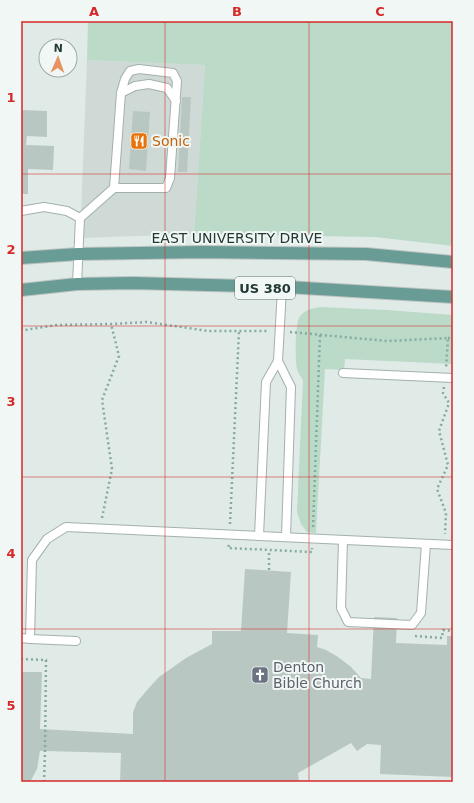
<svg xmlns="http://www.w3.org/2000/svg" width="474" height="803" viewBox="0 0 474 803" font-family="'DejaVu Sans',sans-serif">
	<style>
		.built { fill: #cfdad6 }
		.green { fill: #bbdac7 }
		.building { fill: #b9c7c3 }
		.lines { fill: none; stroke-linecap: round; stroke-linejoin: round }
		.lane-casing { stroke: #a3b1ae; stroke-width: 10 }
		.primary-casing { stroke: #bdc4c3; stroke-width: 14 }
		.path { stroke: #83aba3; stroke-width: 2.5; stroke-dasharray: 2 3; stroke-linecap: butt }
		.lane { stroke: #fff; stroke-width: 8 }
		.primary { stroke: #689c95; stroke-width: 12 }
		.grid { fill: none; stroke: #d62828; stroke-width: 1; stroke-opacity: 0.55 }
		.labels { text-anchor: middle; stroke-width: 4; stroke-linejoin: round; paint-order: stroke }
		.shield { fill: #f1f7f4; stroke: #60726f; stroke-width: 1 }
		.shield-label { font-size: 13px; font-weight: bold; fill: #223936 }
		.food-label { font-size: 14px; fill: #c56008; stroke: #f1f7f4; text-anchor: start }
		.street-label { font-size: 14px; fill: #223936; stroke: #f1f7f4 }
		.worship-label { font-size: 14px; fill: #5b616d; stroke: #f1f7f4; text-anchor: start }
		.neatline { fill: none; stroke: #d62828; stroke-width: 1.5 }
		.grid-label { font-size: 13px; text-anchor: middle; font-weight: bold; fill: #d62828 }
	</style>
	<rect width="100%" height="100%" fill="#e0eae7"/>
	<path class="built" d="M87,60L205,65L194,234L80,238Z"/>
	<g class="green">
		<path d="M88,21H453V246L375,237L194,234L205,65L87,60Z"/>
		<path d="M321,307L386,310L453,315V364L345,359L344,370L325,369L316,533L307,532L301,524L297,512L303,380C301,377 298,373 297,369C295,361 295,326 299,318C303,310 313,308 321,307Z"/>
	</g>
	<g class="building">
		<path d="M182,97H191L187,172H178Z"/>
		<path d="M21,110L47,111V137L27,136L26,145L54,146L53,170L28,169V194H21Z"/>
		<path d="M133,111L150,112L146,171L129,169Z"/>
		<path d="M245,569L291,572L287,633L318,635L317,647L326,650L338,657L351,667L361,678L371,679L374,617L397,618L396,643L447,645V636H453V777L380,774L381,745L367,744L357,751L351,743L298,773L299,782H120L121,753L45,751H40L37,769L30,782H21V672H42L40,729L133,734V712L137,702L148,689L159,677L186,658L212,644V631H241Z"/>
	</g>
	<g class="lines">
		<defs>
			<g id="lane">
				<path d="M121,93L135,86L149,84L167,88L176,101"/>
				<path d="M21,211L44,207L67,211L80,218"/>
				<path d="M77,284L80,218L114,188H166L170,178L177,81L173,73L139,69L130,71L125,79L121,93L114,188"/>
				<path d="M278,361L291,387L286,537"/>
				<path d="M343,373L453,378"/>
				<path d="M259,536L266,382L278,361L282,288"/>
				<path d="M343,540L341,608L348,622L412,625L421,613L426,544"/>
				<path d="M21,638L30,639L32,560L47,539L66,527L453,545"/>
				<path d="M30,639L76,641"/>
			</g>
			<g id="primary">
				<path d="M21,258L78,254L202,252L366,254L453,262"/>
				<path d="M21,290L77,284L132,283L287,287L453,297"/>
			</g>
		</defs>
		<use href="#lane" class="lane-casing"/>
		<use href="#primary" class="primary-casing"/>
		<g class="path">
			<path d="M21,328L25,330L56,325L111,324L147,322L208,331H269"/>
			<path d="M290,332L387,341L448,338L446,369"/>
			<path d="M448,338H453"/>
			<path d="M444,387L443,393L449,403L439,431L448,465L437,489L446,513L445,534"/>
			<path d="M102,518L112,469L102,400L119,356L111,324"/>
			<path d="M230,524L239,331"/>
			<path d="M313,527L320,335"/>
			<path d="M229,545L228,548L312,552V548"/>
			<path d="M269,570V550"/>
			<path d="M415,636L442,638L443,630L453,631"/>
			<path d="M21,659L46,660L45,751L44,782"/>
		</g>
		<use href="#lane" class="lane"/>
		<use href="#primary" class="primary"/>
	</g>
	<path class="grid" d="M165,21V782M309,21V782M21,174H453M21,326H453M21,477H453M21,629H453"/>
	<defs>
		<symbol id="restaurant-square" viewBox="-11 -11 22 22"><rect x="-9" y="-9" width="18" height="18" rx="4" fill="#e8710a" stroke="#f1f7f4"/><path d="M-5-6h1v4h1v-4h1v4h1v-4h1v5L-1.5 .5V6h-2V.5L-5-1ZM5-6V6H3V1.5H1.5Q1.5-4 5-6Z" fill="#fff"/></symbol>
		<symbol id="church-square" viewBox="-11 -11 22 22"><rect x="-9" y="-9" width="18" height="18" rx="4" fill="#6b7280" stroke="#f1f7f4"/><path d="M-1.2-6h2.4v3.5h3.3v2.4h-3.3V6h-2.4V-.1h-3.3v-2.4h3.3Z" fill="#fff"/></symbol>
	</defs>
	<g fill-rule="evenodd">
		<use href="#restaurant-square" x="129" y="131" width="20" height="20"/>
		<use href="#church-square" x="250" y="665" width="20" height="20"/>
	</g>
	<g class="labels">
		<rect class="shield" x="235" y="277" width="60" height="22" rx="3"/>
		<g class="shield-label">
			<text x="265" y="293">US 380</text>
		</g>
		<g class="food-label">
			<text x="152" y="146">Sonic</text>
		</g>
		<g class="street-label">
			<text x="237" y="243">EAST UNIVERSITY DRIVE</text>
		</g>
		<g class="worship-label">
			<text x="273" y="672">Denton<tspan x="273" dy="16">Bible Church</tspan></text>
		</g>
	</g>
	<rect width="474" height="803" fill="none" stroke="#f1f7f4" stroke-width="44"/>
	<g transform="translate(58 58) rotate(2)"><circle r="19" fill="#f1f7f4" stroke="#9eaba8"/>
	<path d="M0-3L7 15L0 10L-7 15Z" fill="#e79261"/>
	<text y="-6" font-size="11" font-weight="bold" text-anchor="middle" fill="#223936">N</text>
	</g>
	<rect x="22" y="22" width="430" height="759" class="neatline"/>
	<g class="grid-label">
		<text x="94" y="16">A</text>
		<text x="237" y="16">B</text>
		<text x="380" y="16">C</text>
		<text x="11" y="102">1</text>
		<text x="11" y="254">2</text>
		<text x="11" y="406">3</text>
		<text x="11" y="558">4</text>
		<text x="11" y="710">5</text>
	</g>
</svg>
